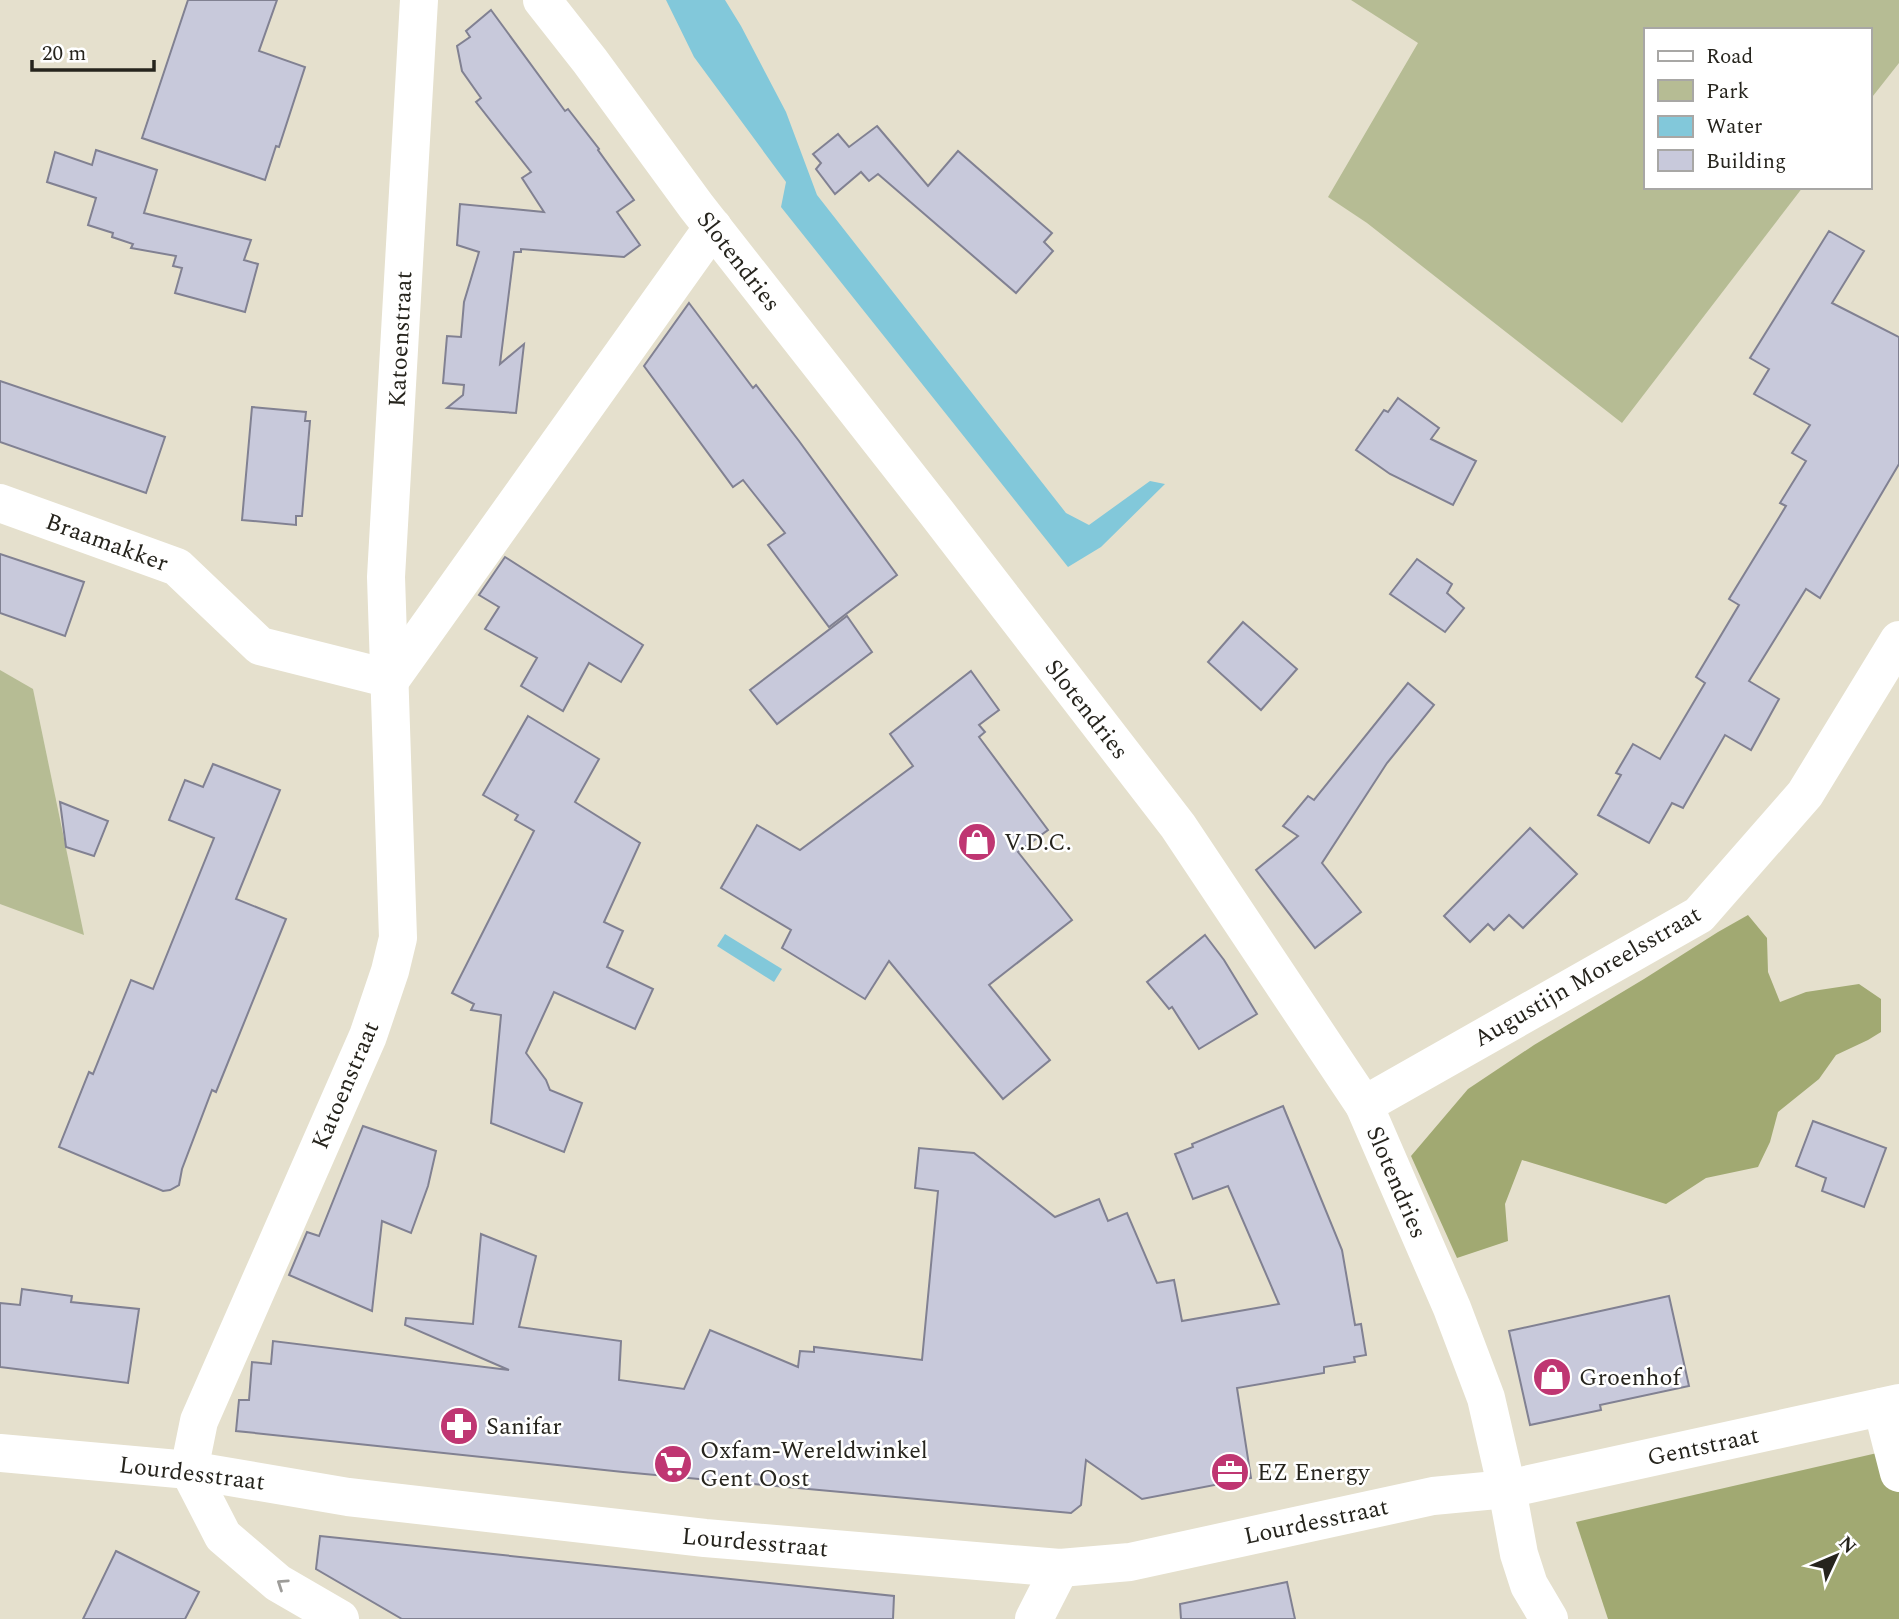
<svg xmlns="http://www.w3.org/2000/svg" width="1899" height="1619" viewBox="0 0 1899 1619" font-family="Spectral,serif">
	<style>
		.green { fill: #b6bc94 }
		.forest { fill: #a1a972 }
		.water { fill: #82c8da }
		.building { fill: #c8c9db; stroke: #818192; stroke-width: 2 }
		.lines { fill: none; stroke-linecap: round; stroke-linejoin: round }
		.minor { stroke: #fff; stroke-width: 38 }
		.oneway { stroke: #9d9c99 }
		.labels { text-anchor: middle; stroke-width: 5; stroke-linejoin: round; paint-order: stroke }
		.street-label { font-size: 24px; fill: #26241d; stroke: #fff }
		.poi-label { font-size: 24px; fill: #26241d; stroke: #fff; text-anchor: start }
	</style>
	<rect width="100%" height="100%" fill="#e5e0cd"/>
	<g class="green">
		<path d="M1351,0H1899V63L1869,101V30H1645V187H1803L1622,423L1367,223L1328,197L1418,43Z"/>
		<path d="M0,670L33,689L84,935L0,904Z"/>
	</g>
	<g class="forest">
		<path d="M1748,915L1767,938L1768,972L1780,1002L1806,992L1859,984L1881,999V1032L1868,1040L1836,1055L1819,1079L1778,1112L1770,1142L1758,1167L1706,1178L1666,1204L1522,1160L1505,1204L1508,1241L1457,1258L1411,1156L1468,1089L1534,1045L1644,979L1718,932Z"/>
		<path d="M1899,1448V1619H1608L1576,1522Z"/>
	</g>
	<g class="water">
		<path d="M666,0H725L741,26L786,112L817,195L1066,513L1089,525L1150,481L1165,484L1101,547L1068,567L781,207L786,182L694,57Z"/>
		<path d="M725,934L782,969L774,982L717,946Z"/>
	</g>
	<g class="building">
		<path d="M188,0H277L259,51L305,67L279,147L276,146L265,180L142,138Z"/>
		<path d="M491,10L565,111L568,109L599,149L598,150L634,200L617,212L640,245L624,257L521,249V252H514L500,364L524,344L516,413L447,408L463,395L464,385L443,383L447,336L461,337L464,302L479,252L457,245L460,204L544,212L522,178L531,172L476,102L481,98L462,71L457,46L470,37L466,31Z"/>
		<path d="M877,126L928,186L958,151L1052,233L1044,242L1053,251L1016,293L878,174L869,181L861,172L835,194L816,169L821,163L813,154L838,134L849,147Z"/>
		<path d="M96,150L157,170L144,213L251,240L244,260L258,264L245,312L175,293L182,268L173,266L176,256L131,248L133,244L112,237L113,233L88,225L96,198L47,182L55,152L92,165Z"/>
		<path d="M1829,231L1864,251L1832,303L1899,337V464L1820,598L1806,589L1749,681L1779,699L1751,750L1725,735L1683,808L1672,803L1649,843L1598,815L1621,775L1616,773L1633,744L1660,759L1705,683L1696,677L1739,605L1729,599L1786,506L1780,503L1806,461L1792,453L1810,425L1754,394L1769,369L1750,358Z"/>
		<path d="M689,303L753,388L756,385L799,441L897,575L829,627L768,545L785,533L743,480L733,487L644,366Z"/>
		<path d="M0,381L165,437L146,493L0,442Z"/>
		<path d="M1398,398L1439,428L1431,439L1476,461L1453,505L1390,474L1356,450L1384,410L1388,412Z"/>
		<path d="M252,407L306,412L305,421H310L302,516H296V525L242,520Z"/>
		<path d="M0,554L84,582L65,636L0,613Z"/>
		<path d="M505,557L643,645L621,682L589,663L563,711L521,686L537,658L485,629L499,607L479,595Z"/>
		<path d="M1417,559L1452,584L1447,593L1464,608L1445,632L1390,594Z"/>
		<path d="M847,616L872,652L777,724L750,690Z"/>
		<path d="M1243,622L1297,669L1261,710L1208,662Z"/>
		<path d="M971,671L999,710L979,725L985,732L979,737L1048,830L1018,852L1072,920L989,985L1050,1060L1003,1099L889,961L865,999L782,948L791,930L721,888L757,825L800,850L913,766L890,734Z"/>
		<path d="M1408,683L1434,705L1387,763L1322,863L1361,912L1315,948L1256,870L1298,836L1283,826L1308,796L1314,800Z"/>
		<path d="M528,716L599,759L575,802L640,843L604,922L623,931L607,967L653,989L635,1029L554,992L526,1053L546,1080L550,1090L582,1103L564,1152L491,1123L501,1015L471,1010L474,1004L452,993L534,831L515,820L518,815L483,795Z"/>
		<path d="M213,764L280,790L236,899L286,919L216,1092L212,1090L182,1169L179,1185L170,1190L163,1191L59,1147L89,1072L93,1074L131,980L153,989L214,838L169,820L185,780L203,787Z"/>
		<path d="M60,802L108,821L94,856L66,847Z"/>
		<path d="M1530,828L1577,874L1523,928L1509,915L1494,930L1488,924L1470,942L1444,916Z"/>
		<path d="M1205,935L1224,960L1257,1014L1199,1049L1172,1007L1169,1009L1147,982Z"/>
		<path d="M1283,1106L1342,1250L1355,1325L1361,1324L1366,1355L1354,1357L1355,1362L1324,1367V1373L1237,1388L1251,1478L1142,1499L1086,1460L1081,1505L1071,1513L623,1472L236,1431L239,1400H249L252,1362L271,1364L273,1341L509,1370L405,1325L406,1318L473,1324L481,1234L536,1256L519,1327L621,1341L619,1380L684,1389L710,1330L798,1367L800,1351L814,1352V1347L922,1360L938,1191L915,1188L919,1148L974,1153L1055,1217L1099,1199L1108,1221L1127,1213L1157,1283L1174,1280L1182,1321L1279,1304L1228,1186L1193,1199L1175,1154L1193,1147L1192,1144Z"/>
		<path d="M1813,1121L1886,1148L1864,1207L1822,1191L1826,1178L1796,1166Z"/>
		<path d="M363,1126L436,1151L428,1186L411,1233L382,1221L372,1311L289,1275L307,1232L319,1236Z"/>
		<path d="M22,1289L72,1296L71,1302L139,1309L128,1383L0,1367V1303L20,1305Z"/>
		<path d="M1669,1296L1689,1386L1600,1405L1601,1410L1530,1425L1509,1331Z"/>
		<path d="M320,1536L894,1596L893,1619H402L316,1569Z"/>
		<path d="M116,1551L199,1592L185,1619H83Z"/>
		<path d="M1287,1582L1295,1619H1181L1180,1604Z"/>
	</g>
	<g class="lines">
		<g class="minor">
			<path d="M542,0L590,61L696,206L936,512L1178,826L1364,1105L1452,1308L1486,1398L1507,1489L1519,1554L1529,1585L1549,1619"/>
			<path d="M0,503L177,567L260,646L391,679L713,227"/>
			<path d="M1364,1105L1699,915L1805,794L1899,640"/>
			<path d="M1882,1407L1899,1473"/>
			<path d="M0,1453L189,1470L348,1497L705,1538L1060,1568L1130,1562L1433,1496L1507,1489L1899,1403"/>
			<path d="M189,1470L199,1421L368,1036L390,971L398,938L386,577L419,0"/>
			<path d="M189,1470L223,1536L278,1583L340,1619"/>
			<path d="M1034,1619L1060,1568"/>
		</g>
	</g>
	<defs><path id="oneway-chevron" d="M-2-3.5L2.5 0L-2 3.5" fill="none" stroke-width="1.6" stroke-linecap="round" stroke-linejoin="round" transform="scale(1.75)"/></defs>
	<use class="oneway" href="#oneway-chevron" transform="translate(282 1584) rotate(-146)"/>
	<defs>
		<symbol id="shop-disc" viewBox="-11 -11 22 22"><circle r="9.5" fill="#bf3672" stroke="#fff"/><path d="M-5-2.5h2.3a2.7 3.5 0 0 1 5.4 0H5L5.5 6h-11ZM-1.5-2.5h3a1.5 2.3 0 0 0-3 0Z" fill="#fff"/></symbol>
		<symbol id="pharmacy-disc" viewBox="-11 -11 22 22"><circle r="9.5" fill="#bf3672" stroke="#fff"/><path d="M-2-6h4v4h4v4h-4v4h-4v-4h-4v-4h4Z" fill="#fff"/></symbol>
		<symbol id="supermarket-disc" viewBox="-11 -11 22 22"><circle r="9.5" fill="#bf3672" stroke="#fff"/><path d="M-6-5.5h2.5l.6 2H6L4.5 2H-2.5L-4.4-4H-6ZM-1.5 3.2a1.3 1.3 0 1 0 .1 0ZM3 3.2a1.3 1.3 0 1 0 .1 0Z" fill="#fff"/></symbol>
		<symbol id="office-disc" viewBox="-11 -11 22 22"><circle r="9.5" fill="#bf3672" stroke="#fff"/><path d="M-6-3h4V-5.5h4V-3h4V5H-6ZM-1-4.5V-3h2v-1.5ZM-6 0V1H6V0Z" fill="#fff"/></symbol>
	</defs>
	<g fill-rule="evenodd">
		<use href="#shop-disc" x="955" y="820" width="44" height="44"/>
		<use href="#shop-disc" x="1530" y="1355" width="44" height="44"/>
		<use href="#pharmacy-disc" x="437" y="1404" width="44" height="44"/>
		<use href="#supermarket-disc" x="651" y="1442" width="44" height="44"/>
		<use href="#office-disc" x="1208" y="1450" width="44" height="44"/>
	</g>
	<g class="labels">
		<g class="street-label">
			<text transform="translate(739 261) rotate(52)" y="8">Slotendries</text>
			<text transform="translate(400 339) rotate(-87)" y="8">Katoenstraat</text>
			<text transform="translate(107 542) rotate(20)" y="8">Braamakker</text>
			<text transform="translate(1087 709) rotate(52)" y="8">Slotendries</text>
			<text transform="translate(1587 976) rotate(-30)" y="8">Augustijn Moreelsstraat</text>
			<text transform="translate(345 1085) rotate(-67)" y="8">Katoenstraat</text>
			<text transform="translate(1397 1182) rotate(67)" y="8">Slotendries</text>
			<text transform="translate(1703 1446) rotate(-12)" y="8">Gentstraat</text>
			<text transform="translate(192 1473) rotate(7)" y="8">Lourdesstraat</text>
			<text transform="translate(1316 1521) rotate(-12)" y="8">Lourdesstraat</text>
			<text transform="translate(755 1542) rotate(5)" y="8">Lourdesstraat</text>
		</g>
		<g class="poi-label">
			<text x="1004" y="850">V.D.C.</text>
			<text x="1579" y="1385">Groenhof</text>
			<text x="486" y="1434">Sanifar</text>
			<text x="700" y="1458">Oxfam-Wereldwinkel<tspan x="700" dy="28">Gent Oost</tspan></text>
			<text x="1257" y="1480">EZ Energy</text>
		</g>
	</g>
	<rect x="1644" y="28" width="228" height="161" fill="#ffffff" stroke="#a8a7a5" stroke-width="2"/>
	<rect x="1658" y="51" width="35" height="10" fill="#ffffff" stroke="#a8a7a5" stroke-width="2"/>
	<text x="1706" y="63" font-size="21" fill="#26241d">Road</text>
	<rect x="1658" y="80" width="35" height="21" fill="#b6bc94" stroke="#a8a7a5" stroke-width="2"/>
	<text x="1706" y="98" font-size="21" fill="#26241d">Park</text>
	<rect x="1658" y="116" width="35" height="21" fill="#82c8da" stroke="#a8a7a5" stroke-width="2"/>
	<text x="1706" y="133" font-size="21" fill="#26241d">Water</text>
	<rect x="1658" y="150" width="35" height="21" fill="#c8c9db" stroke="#a8a7a5" stroke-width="2"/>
	<text x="1706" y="168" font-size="21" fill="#26241d">Building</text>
	<g transform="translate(1836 1556) rotate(46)" stroke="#ffffff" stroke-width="5" paint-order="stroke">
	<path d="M0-5L12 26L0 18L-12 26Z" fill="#26241d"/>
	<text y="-10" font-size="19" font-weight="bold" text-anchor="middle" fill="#26241d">N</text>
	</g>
	<path d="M32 60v10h122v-10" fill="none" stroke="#26241d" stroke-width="3.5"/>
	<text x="42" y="60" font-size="21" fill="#26241d" stroke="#ffffff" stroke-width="5" paint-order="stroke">20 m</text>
</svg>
